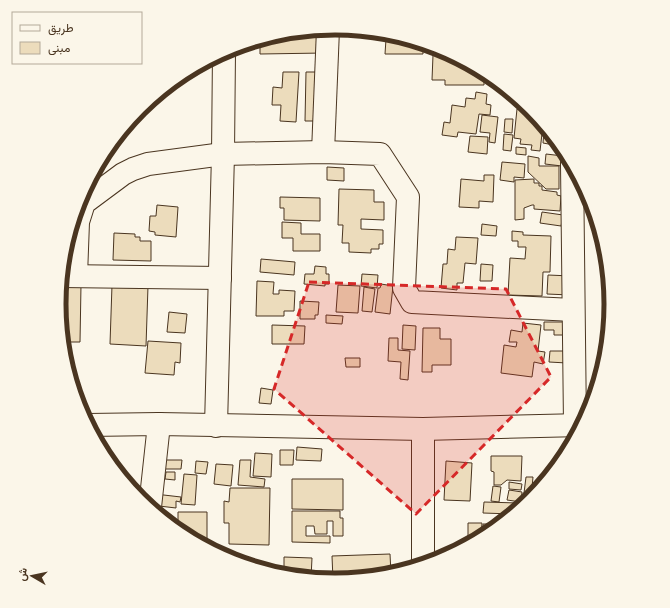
<svg xmlns="http://www.w3.org/2000/svg" width="670" height="608" viewBox="0 0 670 608" font-family="'Work Sans',Vazirmatn,sans-serif">
	<style>
		.building { fill: #ecdcbc; stroke: #4a3520 }
		.lines { fill: none; stroke-linecap: round; stroke-linejoin: round }
		.minor-casing { stroke: #4a3520; stroke-width: 24 }
		.minor { stroke: #fbf6e9; stroke-width: 22 }
		.marked { fill: #d62828; fill-opacity: 0.2; stroke: #d62828; stroke-width: 3; stroke-dasharray: 8 5; stroke-linejoin: round }
		.rim { fill: none; stroke: #4a3520; stroke-width: 5 }
	</style>
	<rect width="100%" height="100%" fill="#fbf6e9"/>
	<g class="building">
		<path d="M323,29L324,53L260,54V40L281,33Z"/>
		<path d="M381,33H389L423,44V54H385L386,39H381Z"/>
		<path d="M439,49L489,75H484V85H445V80H432L433,55H439Z"/>
		<path d="M283,72H299L296,122L280,121L281,105H272L273,87L282,88Z"/>
		<path d="M306,72H320L319,121H305Z"/>
		<path d="M476,92L487,94L486,104L491,105L490,115L479,114L476,134L458,132L457,137L442,135L444,122L450,123L452,105L465,107L466,98L475,99Z"/>
		<path d="M524,106H527L530,109L543,125L540,151L531,150L532,145L520,144L521,139L514,138L517,109L523,110Z"/>
		<path d="M482,115L498,117L495,143L489,142L490,133L480,132Z"/>
		<path d="M505,119H513L512,133L504,132Z"/>
		<path d="M544,131L549,132L555,139L554,145L543,143Z"/>
		<path d="M504,134L513,135L511,151L503,150Z"/>
		<path d="M470,136L488,137L487,154L468,152Z"/>
		<path d="M516,147L526,148V155L516,154Z"/>
		<path d="M546,154L563,156L562,166L545,164Z"/>
		<path d="M528,156L539,158V166H559V189H546L528,172Z"/>
		<path d="M502,162L525,164L524,178L514,177V182L500,180Z"/>
		<path d="M327,167L344,168V181L327,180Z"/>
		<path d="M484,175H494L493,202L479,201V208L459,207L461,179L484,181Z"/>
		<path d="M534,179V183H539V186H542V190L557,192V195L561,196L560,211L534,209V205H532L524,208V219L515,220V180Z"/>
		<path d="M339,189L374,190V202H384V220L361,219V229L383,230V244H379V249H371V253L349,252V243H342L343,225H338Z"/>
		<path d="M280,197L320,198V221L284,220V208H280Z"/>
		<path d="M157,205L178,207L176,237L155,235V232L149,231L150,216H156Z"/>
		<path d="M542,212L563,215L561,226L540,223Z"/>
		<path d="M282,222L301,223V234H320V251H293V238H282Z"/>
		<path d="M482,224L497,226L496,236L481,235Z"/>
		<path d="M512,231L523,232V235L551,236L550,272H543L542,296L508,295L510,258L525,259L526,247H518V241H512Z"/>
		<path d="M114,233L135,234V237H140V241H151V261L113,260Z"/>
		<path d="M456,237L478,238L476,264L465,263L463,283H457V290L441,288L443,264H447L448,249L455,250Z"/>
		<path d="M261,259L295,262L294,275L260,272Z"/>
		<path d="M481,264L493,265L492,281H480Z"/>
		<path d="M315,266L326,267V274H329V284H325V286L304,284L305,274H314Z"/>
		<path d="M362,274L378,275L377,288L361,286Z"/>
		<path d="M548,275L571,276L570,295L547,294Z"/>
		<path d="M257,281L274,282L273,294H279V290L295,291L294,311H284V316H256Z"/>
		<path d="M61,284L81,285L80,342H63L59,304Z"/>
		<path d="M381,284L393,286L390,314L375,312L378,288H380Z"/>
		<path d="M112,285L148,286L146,346L110,344Z"/>
		<path d="M338,285L360,286L358,313L336,312Z"/>
		<path d="M364,287L375,289L372,312L362,311Z"/>
		<path d="M300,301L319,302L318,315H315V319H300Z"/>
		<path d="M169,312L187,314L185,333L167,332Z"/>
		<path d="M326,315L343,316L342,324L326,323Z"/>
		<path d="M544,322H566V335H554V330H544Z"/>
		<path d="M523,323L541,325L538,351L545,352L543,364L534,362L532,377L501,373L504,345L516,347L517,342H509L511,330L522,332Z"/>
		<path d="M272,325L305,326L304,344H272Z"/>
		<path d="M403,325L416,326L415,350L402,349Z"/>
		<path d="M423,328H440V339H451V365H432V372H422Z"/>
		<path d="M389,338H398V350L410,351L408,380L400,379L401,362L388,361Z"/>
		<path d="M148,341L181,343L180,363L175,362L174,375L145,373Z"/>
		<path d="M550,351H568L567,363L549,362Z"/>
		<path d="M345,358H360V367H346Z"/>
		<path d="M261,388L273,390L271,404L259,403Z"/>
		<path d="M297,447L322,449L321,461L296,460Z"/>
		<path d="M280,450H294L293,465H280Z"/>
		<path d="M255,453L272,454L271,477L253,476Z"/>
		<path d="M491,456H522L521,481L507,480L501,485H494V472L491,471Z"/>
		<path d="M163,460H182L181,469H162Z"/>
		<path d="M240,460H251L250,477L265,479L264,487L238,485Z"/>
		<path d="M196,461L208,462L206,474L195,473Z"/>
		<path d="M446,461L472,463L470,501L444,500Z"/>
		<path d="M216,464L233,465L231,486L214,484Z"/>
		<path d="M166,472H175V480L165,479Z"/>
		<path d="M184,474L197,475L195,505L181,504Z"/>
		<path d="M526,477H533L531,498L527,501H523Z"/>
		<path d="M292,479H343V510L292,509Z"/>
		<path d="M509,482L522,484L521,490L509,489Z"/>
		<path d="M493,486L501,487L499,502L491,501Z"/>
		<path d="M230,488H270L269,545L229,544V523H224V501L229,502Z"/>
		<path d="M509,490L522,492L521,502L507,500Z"/>
		<path d="M155,494L181,497L180,502L176,501V508L159,506Z"/>
		<path d="M484,502L518,503V509L512,514L483,513Z"/>
		<path d="M292,511H340V518H343V536H333V521H327V534H315L314,526H306V536H330V543L292,542Z"/>
		<path d="M178,512H207V547L178,530Z"/>
		<path d="M468,523H482L481,537L468,536Z"/>
		<path d="M483,524H492L491,531L483,536Z"/>
		<path d="M390,554L391,574L333,580L332,556Z"/>
		<path d="M284,557L312,558L311,578L281,575L272,572H284Z"/>
	</g>
	<g class="lines">
		<defs>
			<g id="minor">
				<path d="M323,152L328,29"/>
				<path d="M572,164L575,425"/>
				<path d="M62,276L220,278"/>
				<path d="M76,276L78,222L84,203L123,174L133,169L148,164L223,154L323,152L380,154L408,197L404,288L412,302L573,310"/>
				<path d="M88,425L159,424L423,429L582,425"/>
				<path d="M216,426L223,154L224,52"/>
				<path d="M423,429V564"/>
				<path d="M150,507L159,424"/>
			</g>
		</defs>
		<use href="#minor" class="minor-casing"/>
		<use href="#minor" class="minor"/>
	</g>
	<path class="marked" d="M309,282L506,289L551,377L416,514L274,389Z"/>
	<path d="M0 0H670V608H0ZM66 304a269 269 0 1 1 538 0a269 269 0 1 1-538 0Z" fill="#fbf6e9" fill-rule="evenodd"/>
	<path class="rim" d="M66 304a269 269 0 1 1 538 0a269 269 0 1 1-538 0Z"/>
	<rect x="12" y="12" width="130" height="52" fill="#fbf6e9" stroke="#b4a999"/>
	<rect x="20" y="25" width="20" height="6" fill="#fbf6e9" stroke="#b4a999"/>
	<text x="48" y="32" font-size="12" fill="#4a3520">طريق</text>
	<rect x="20" y="42" width="20" height="12" fill="#ecdcbc" stroke="#b4a999"/>
	<text x="48" y="52" font-size="12" fill="#4a3520">مبنى</text>
	<g transform="translate(32 576) rotate(279)" stroke="#fbf6e9" stroke-width="3" paint-order="stroke">
	<path d="M0-3L7 15L0 10L-7 15Z" fill="#4a3520"/>
	<text y="-6" font-size="11" font-weight="bold" text-anchor="middle" fill="#4a3520">ش</text>
	</g>
</svg>
